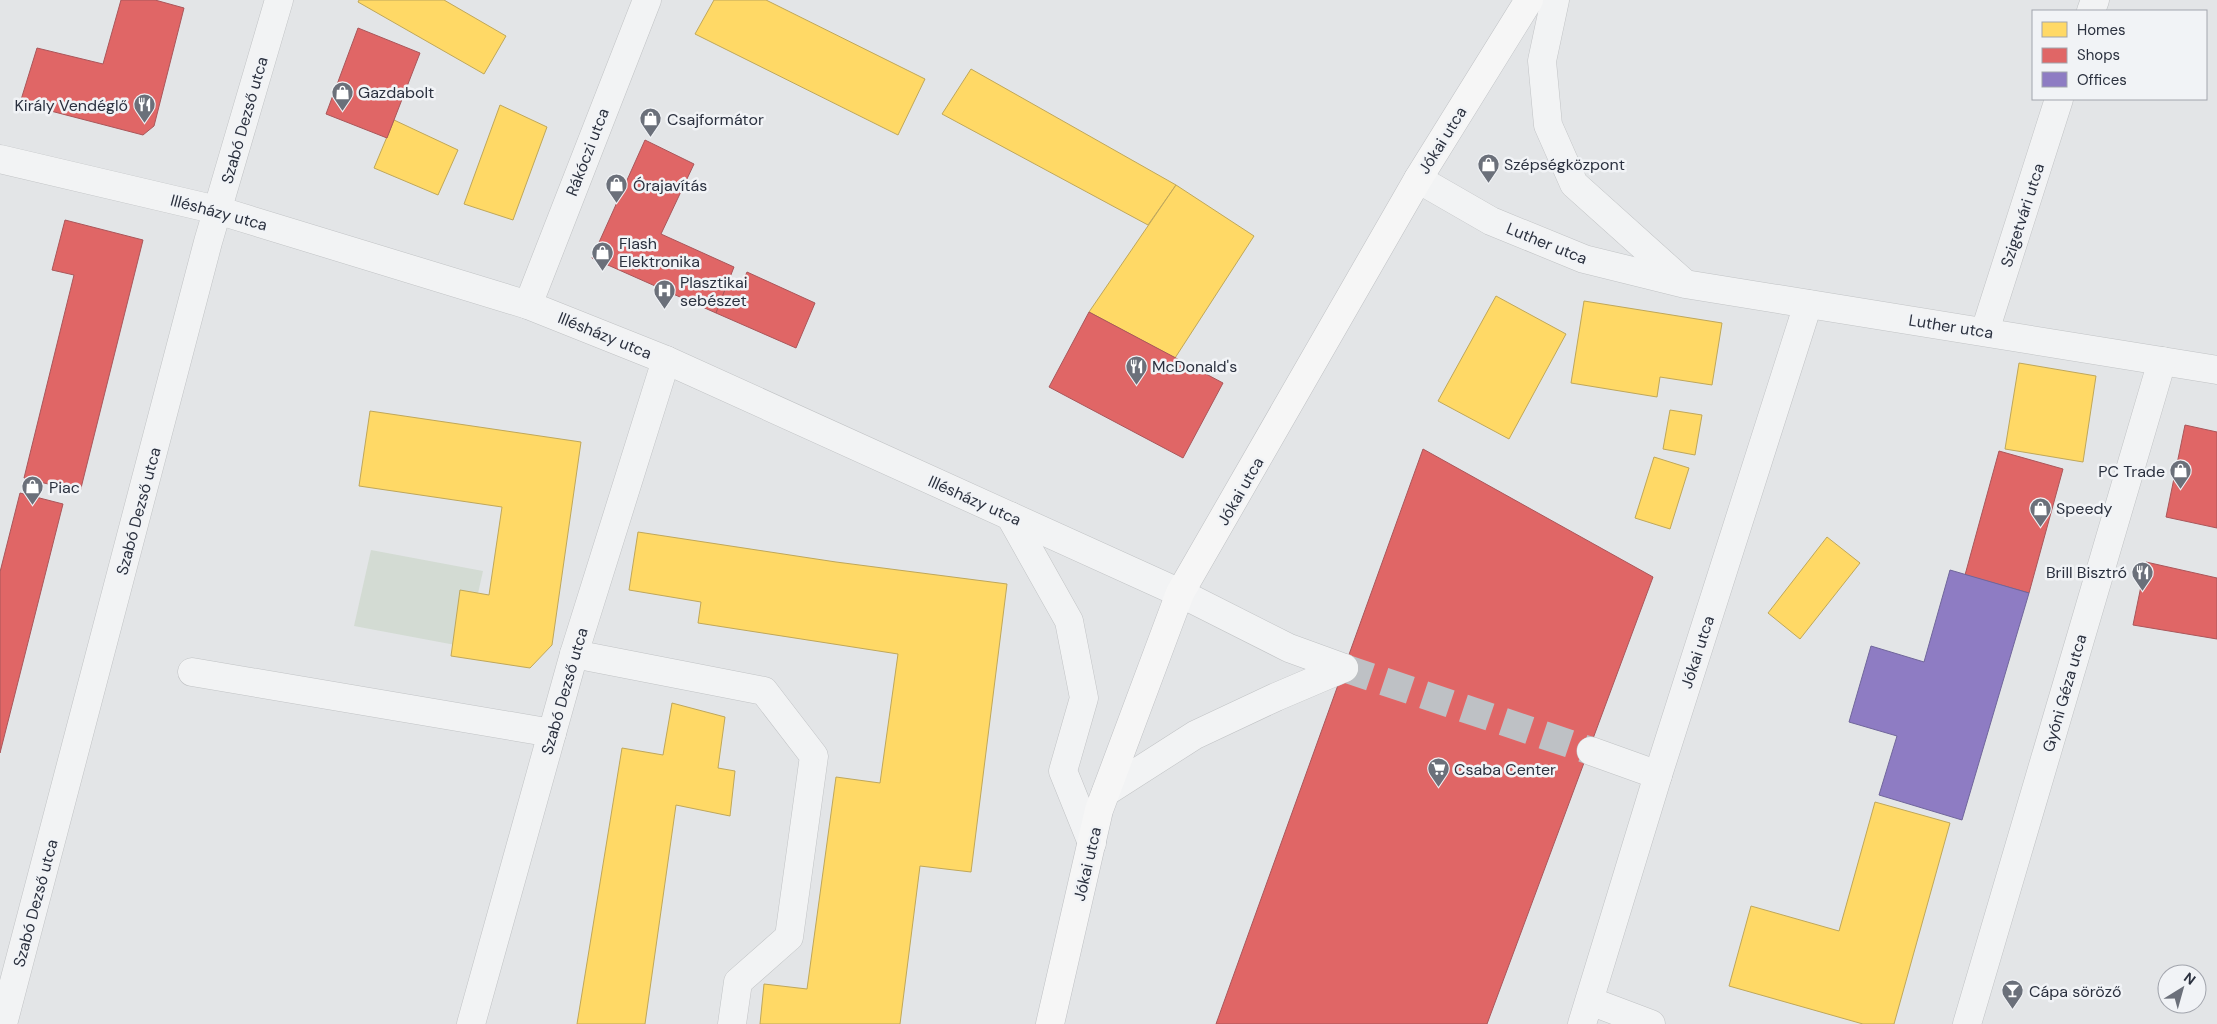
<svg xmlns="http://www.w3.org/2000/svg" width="2217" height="1024" viewBox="0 0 2217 1024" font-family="'DM Sans',sans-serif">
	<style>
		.green { fill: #d3dbd3 }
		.homes { fill: #ffd966; stroke: #bfa75a }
		.shops { fill: #e06666; stroke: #aa565a }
		.offices { fill: #8e7cc3; stroke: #70669b }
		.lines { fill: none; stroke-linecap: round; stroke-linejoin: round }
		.minor-tunnel { stroke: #bec1c5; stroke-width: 28; stroke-dasharray: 28 14; stroke-linecap: butt }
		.minor-casing { stroke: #c1c3c5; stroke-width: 29 }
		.major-casing { stroke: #bfc1c4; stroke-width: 29 }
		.minor { stroke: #f2f3f4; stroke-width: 28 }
		.major { stroke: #f6f6f6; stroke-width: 28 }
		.labels { text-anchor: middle; stroke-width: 5; stroke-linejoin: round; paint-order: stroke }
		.poi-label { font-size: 16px; fill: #2b313f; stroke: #f1f3f6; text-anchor: start }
		.street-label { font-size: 16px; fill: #2b313f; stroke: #f1f3f6 }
	</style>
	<rect width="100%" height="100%" fill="#e3e5e7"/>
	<path class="green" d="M371,550L483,571L466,647L354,626Z"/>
	<g class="homes">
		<path d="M359,0H444L506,36L484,74L358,2Z"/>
		<path d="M714,0H766L925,79L898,135L695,34Z"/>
		<path d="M971,69L1176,185L1148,225L942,114Z"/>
		<path d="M500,105L547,127L513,220L464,204Z"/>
		<path d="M394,120L458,150L438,195L374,168Z"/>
		<path d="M1176,185L1254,236L1175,358L1089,312Z"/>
		<path d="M1496,296L1566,334L1509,439L1438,401Z"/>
		<path d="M1584,301L1722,323L1712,385L1660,377L1657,397L1571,383Z"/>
		<path d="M2019,363L2096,376L2083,462L2005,449Z"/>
		<path d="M1670,410L1702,415L1695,455L1663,449Z"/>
		<path d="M370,411L581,442L552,645L530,668L451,656L460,590L489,595L502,507L359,486Z"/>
		<path d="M1654,457L1689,468L1670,529L1635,518Z"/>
		<path d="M638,532L836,562L1007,584L971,872L920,866L900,1024H760L764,984L807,989L836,777L880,783L898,654L698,623L701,602L629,590Z"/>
		<path d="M1827,537L1860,563L1800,639L1768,613Z"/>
		<path d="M672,703L725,717L718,768L735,771L730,816L676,805L645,1024H577L622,748L663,755Z"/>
		<path d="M1875,802L1950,823L1894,1024H1863L1729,986L1751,906L1839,931Z"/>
	</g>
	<g class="shops">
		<path d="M121,0H155L184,8L154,126L143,135L20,103L37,48L103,64Z"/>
		<path d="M358,28L420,53L387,138L326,114Z"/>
		<path d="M645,140L694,164L661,234L734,267L716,313L592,258Z"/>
		<path d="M65,220L143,240L80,492L24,478L74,275L52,270Z"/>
		<path d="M747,272L815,303L796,348L716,313L728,282L740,288Z"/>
		<path d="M1089,312L1223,383L1183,458L1049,387Z"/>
		<path d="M2185,425L2217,432V528L2166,517Z"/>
		<path d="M1423,449L1653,577L1487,1024H1216Z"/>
		<path d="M1999,451L2063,469L2029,593L1965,575Z"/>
		<path d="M20,493L63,504L0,753V572Z"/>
		<path d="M2146,562L2217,578V639L2133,625Z"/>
	</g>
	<path class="offices" d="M1950,570L2029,593L1962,820L1879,795L1897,736L1849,722L1871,646L1924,662Z"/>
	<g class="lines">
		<path class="minor-tunnel" d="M1344,668L1591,751"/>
		<defs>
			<g id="minor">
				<path d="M1555,0L1542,61L1548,125L1574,184L1682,281"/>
				<path d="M2091,11L2095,0"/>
				<path d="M0,159L217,210L528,305L666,360L1180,593L1289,648L1344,668"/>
				<path d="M1418,179L1491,221L1584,259L1685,284L2217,370"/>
				<path d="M528,305L647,0"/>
				<path d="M1985,331L2059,99"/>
				<path d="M1010,516L1069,621L1084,698L1063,771L1092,843"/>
				<path d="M574,654L764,691L814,756L789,937L738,982L732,1024"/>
				<path d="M192,672L552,733"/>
				<path d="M1591,751L1658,775"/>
				<path d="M1106,792L1195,735L1276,697L1344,668"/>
				<path d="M1590,1001L1651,1024"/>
				<path d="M3,1024L208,242L279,0"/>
				<path d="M471,1024L574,654L666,360"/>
				<path d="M1582,1024L1658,775L1808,304"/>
				<path d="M1967,1024L2162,361"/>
			</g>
			<path id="major" d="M1050,1024L1099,810L1180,593L1418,179L1529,0"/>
		</defs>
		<use href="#minor" class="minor-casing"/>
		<use href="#major" class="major-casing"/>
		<use href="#minor" class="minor"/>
		<use href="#major" class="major"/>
	</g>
	<defs>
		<symbol id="shop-pin" viewBox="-11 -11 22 30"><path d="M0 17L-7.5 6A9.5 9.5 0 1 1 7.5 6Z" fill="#6b707a" stroke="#f1f3f6"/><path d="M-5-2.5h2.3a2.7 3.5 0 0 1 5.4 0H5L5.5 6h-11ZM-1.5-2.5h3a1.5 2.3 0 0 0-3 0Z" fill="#fff"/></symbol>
		<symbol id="restaurant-pin" viewBox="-11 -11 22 30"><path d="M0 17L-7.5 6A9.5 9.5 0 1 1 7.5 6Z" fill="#6b707a" stroke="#f1f3f6"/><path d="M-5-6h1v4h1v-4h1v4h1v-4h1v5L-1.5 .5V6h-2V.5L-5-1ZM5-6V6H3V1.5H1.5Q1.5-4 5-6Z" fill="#fff"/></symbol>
		<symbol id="hospital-pin" viewBox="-11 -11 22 30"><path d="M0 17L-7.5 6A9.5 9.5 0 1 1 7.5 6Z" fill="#6b707a" stroke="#f1f3f6"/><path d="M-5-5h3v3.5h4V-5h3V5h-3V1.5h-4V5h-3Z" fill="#fff"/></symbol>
		<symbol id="supermarket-pin" viewBox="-11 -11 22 30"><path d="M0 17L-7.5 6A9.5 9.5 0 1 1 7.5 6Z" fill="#6b707a" stroke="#f1f3f6"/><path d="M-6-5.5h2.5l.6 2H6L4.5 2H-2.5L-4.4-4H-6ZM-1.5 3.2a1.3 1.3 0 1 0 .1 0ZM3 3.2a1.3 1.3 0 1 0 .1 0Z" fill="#fff"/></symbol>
		<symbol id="bar-pin" viewBox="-11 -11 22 30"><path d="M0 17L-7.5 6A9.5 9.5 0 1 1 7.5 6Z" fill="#6b707a" stroke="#f1f3f6"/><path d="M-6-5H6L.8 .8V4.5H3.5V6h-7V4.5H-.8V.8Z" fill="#fff"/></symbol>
	</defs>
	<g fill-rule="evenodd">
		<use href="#shop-pin" x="330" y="80" width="25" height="34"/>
		<use href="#restaurant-pin" x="132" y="92" width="25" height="34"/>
		<use href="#shop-pin" x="638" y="106" width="25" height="34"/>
		<use href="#shop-pin" x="1476" y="152" width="25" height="34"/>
		<use href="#shop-pin" x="604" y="172" width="25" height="34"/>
		<use href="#shop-pin" x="590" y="240" width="25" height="34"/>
		<use href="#hospital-pin" x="652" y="278" width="25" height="34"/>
		<use href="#restaurant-pin" x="1124" y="354" width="25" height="34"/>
		<use href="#shop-pin" x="2168" y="458" width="25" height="34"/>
		<use href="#shop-pin" x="20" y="474" width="25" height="34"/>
		<use href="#shop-pin" x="2028" y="496" width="25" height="34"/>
		<use href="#restaurant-pin" x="2130" y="560" width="25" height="34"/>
		<use href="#supermarket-pin" x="1426" y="756" width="25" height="34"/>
		<use href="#bar-pin" x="2000" y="978" width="25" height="34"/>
	</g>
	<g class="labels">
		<g class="poi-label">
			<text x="358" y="98">Gazdabolt</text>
			<text x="128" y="111" text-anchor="end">Király Vendéglő</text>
			<text x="667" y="125">Csajformátor</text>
			<text x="1504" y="170">Szépségközpont</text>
			<text x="633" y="191">Órajavítás</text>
			<text x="619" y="249">Flash<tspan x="619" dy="18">Elektronika</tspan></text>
			<text x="680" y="288">Plasztikai<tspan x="680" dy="18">sebészet</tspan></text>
			<text x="1152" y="372">McDonald's</text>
			<text x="2165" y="477" text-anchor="end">PC Trade</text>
			<text x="49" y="493">Piac</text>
			<text x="2056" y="514">Speedy</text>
			<text x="2127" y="578" text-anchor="end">Brill Bisztró</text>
			<text x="1454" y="775">Csaba Center</text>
			<text x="2029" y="997">Cápa söröző</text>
		</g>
		<g class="street-label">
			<text transform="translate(244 120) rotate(-74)" y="6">Szabó Dezső utca</text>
			<text transform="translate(1442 140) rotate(-58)" y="6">Jókai utca</text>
			<text transform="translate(587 152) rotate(-69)" y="6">Rákóczi utca</text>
			<text transform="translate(219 212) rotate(15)" y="6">Illésházy utca</text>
			<text transform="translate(2022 215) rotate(-72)" y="6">Szigetvári utca</text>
			<text transform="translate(1547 243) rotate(22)" y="6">Luther utca</text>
			<text transform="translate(1951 326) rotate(9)" y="6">Luther utca</text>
			<text transform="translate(605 335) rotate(22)" y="6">Illésházy utca</text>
			<text transform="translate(1240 491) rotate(-60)" y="6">Jókai utca</text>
			<text transform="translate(975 500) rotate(24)" y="6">Illésházy utca</text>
			<text transform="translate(138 511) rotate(-75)" y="6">Szabó Dezső utca</text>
			<text transform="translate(1697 652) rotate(-72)" y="6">Jókai utca</text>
			<text transform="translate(564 691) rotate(-74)" y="6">Szabó Dezső utca</text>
			<text transform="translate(2064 693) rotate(-74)" y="6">Gyóni Géza utca</text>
			<text transform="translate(1087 864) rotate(-77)" y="6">Jókai utca</text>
			<text transform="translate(35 903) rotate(-75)" y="6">Szabó Dezső utca</text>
		</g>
	</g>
	<rect x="2032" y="10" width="175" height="90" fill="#f1f3f6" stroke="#a2a5ad"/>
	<rect x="2042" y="22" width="25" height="15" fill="#ffd966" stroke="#a2a5ad"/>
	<text x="2077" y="35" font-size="15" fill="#2b313f">Homes</text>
	<rect x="2042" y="48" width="25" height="15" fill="#e06666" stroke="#a2a5ad"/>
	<text x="2077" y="60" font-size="15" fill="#2b313f">Shops</text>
	<rect x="2042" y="72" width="25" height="15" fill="#8e7cc3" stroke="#a2a5ad"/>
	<text x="2077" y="85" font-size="15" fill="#2b313f">Offices</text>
	<g transform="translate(2182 989) rotate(37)"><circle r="24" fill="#f1f3f6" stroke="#a2a5ad"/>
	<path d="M0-4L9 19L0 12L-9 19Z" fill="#6b707a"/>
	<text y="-8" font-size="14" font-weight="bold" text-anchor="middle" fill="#2b313f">N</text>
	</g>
</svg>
